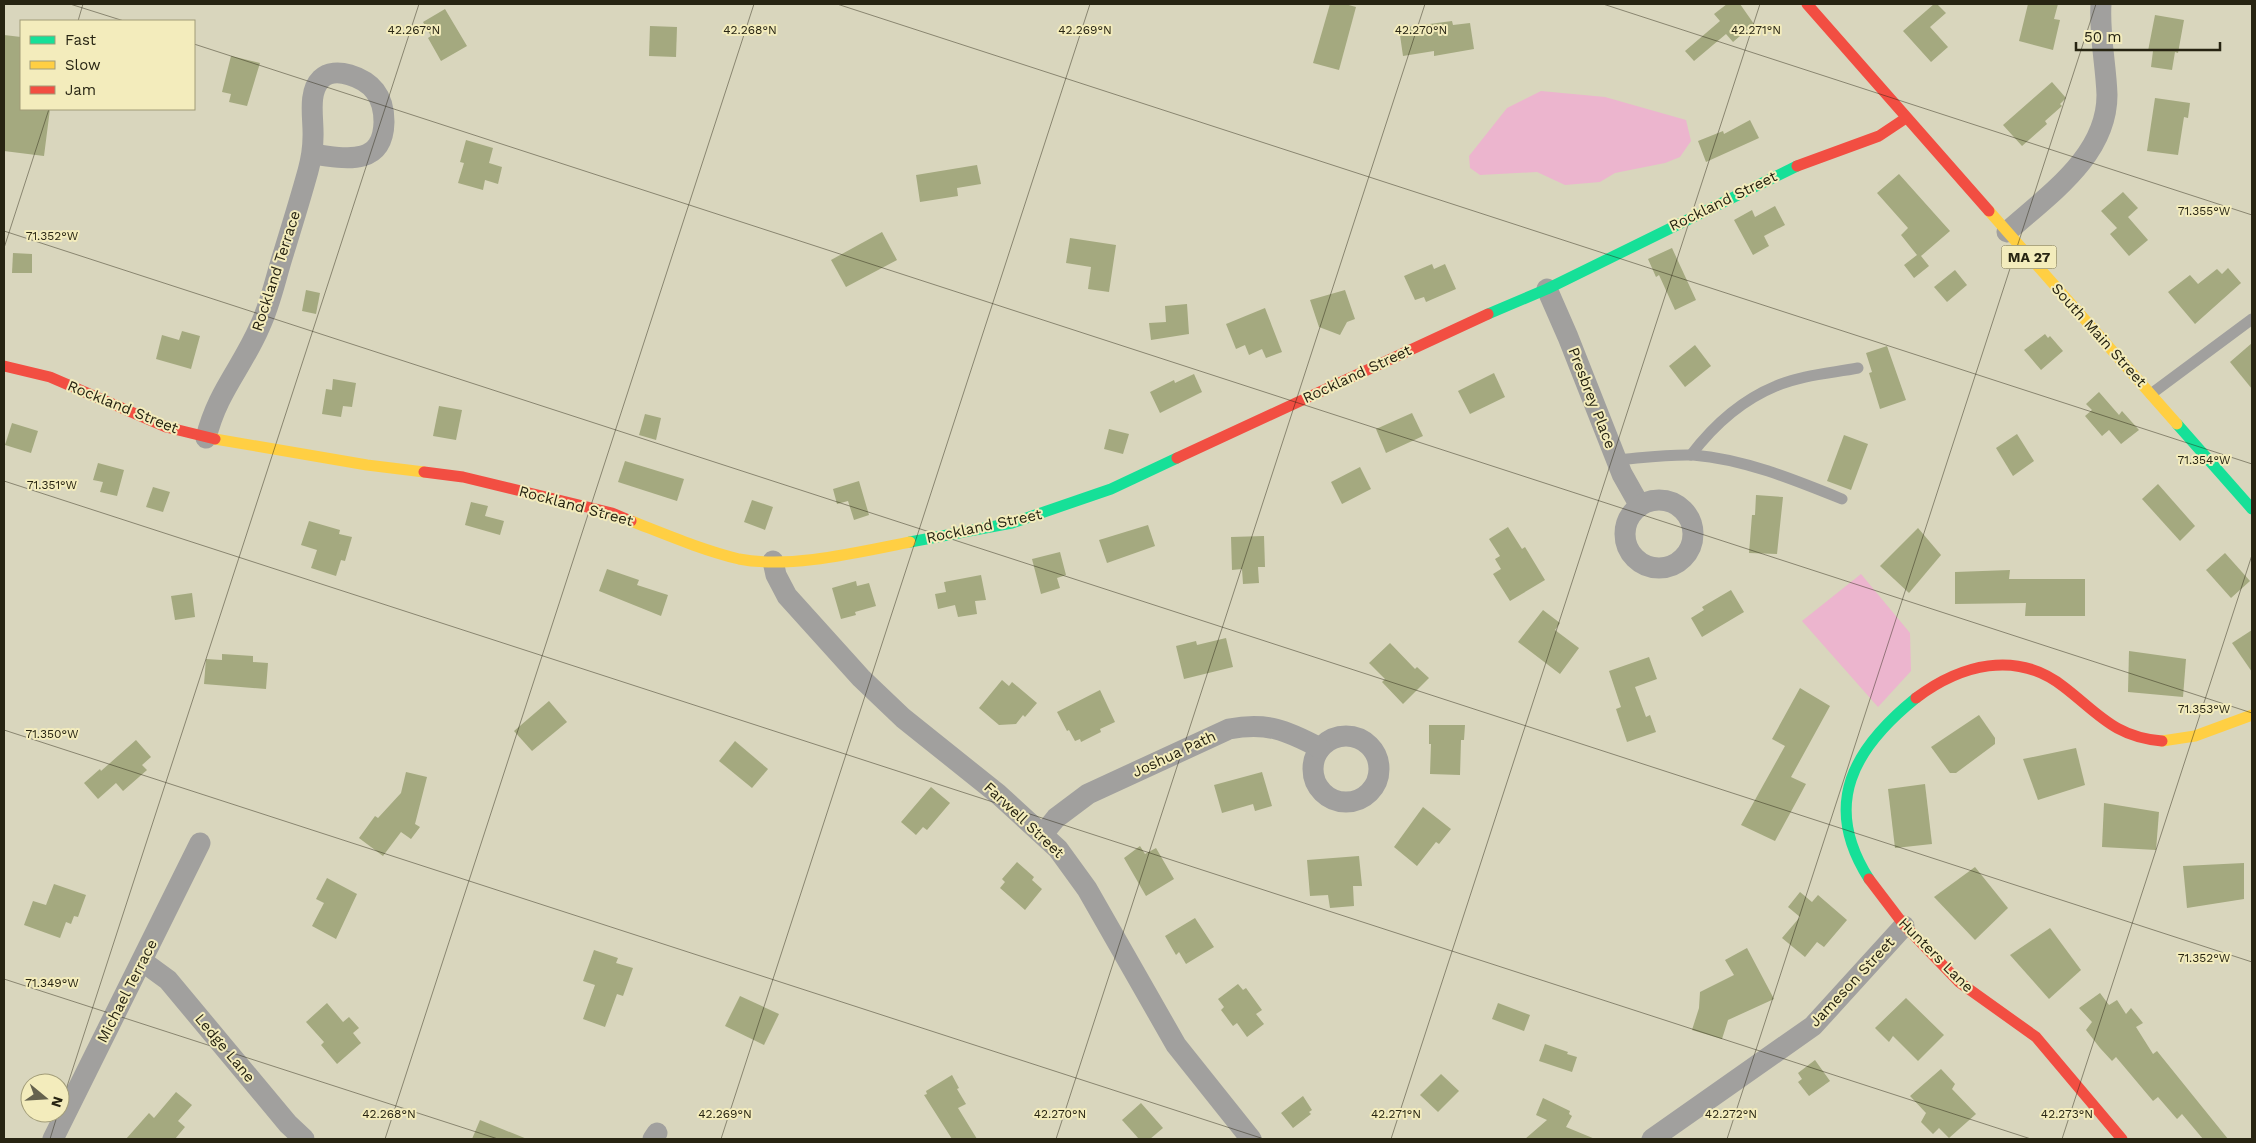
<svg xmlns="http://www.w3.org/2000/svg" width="2256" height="1143" viewBox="0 0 2256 1143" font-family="'Work Sans',sans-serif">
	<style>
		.green { fill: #ecb5ce }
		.building { fill: #a4a97f }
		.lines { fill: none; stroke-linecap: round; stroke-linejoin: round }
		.lane { stroke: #a1a09e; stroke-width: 11 }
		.street { stroke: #a1a09e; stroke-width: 21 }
		.fast { stroke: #16e098; stroke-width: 11 }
		.slow { stroke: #ffcf43; stroke-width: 11 }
		.jam { stroke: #f24e42; stroke-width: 11 }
		.ticks { fill: none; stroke: #272412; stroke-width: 1; stroke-opacity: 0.45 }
		.labels { text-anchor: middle; stroke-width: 4; stroke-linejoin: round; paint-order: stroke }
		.shield { fill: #f3ecbc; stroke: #646045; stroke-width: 1 }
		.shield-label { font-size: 14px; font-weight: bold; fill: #272412 }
		.street-label { font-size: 15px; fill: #272412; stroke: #f3ecbc }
		.ticks-label { font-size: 12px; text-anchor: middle; fill: #272412; stroke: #f3ecbc; stroke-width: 4; stroke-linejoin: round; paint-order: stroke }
	</style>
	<rect width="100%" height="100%" fill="#d9d6bd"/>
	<g class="green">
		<path d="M1541,91L1605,97L1686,120L1691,141L1680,157L1665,163L1615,173L1600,182L1565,185L1537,172L1480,175L1470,168L1469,156L1507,108Z"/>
		<path d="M1861,574L1910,633L1911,671L1878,707L1802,621Z"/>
	</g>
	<g class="building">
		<path d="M1330,4H1345L1356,7L1339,70L1313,63Z"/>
		<path d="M1727,4H1740L1754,24L1733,42L1726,34L1694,61L1685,51L1720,21L1714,14Z"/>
		<path d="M1934,4H1937L1946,13L1930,27L1948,47L1931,62L1903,31Z"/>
		<path d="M2028,4H2058L2054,19L2060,20L2053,50L2019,41Z"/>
		<path d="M445,9L467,46L441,61L428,38L431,36L423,22Z"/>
		<path d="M2155,15L2184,20L2178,53L2175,52L2172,70L2151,67L2153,51H2148Z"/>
		<path d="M1452,21L1453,25L1470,23L1474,49L1434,56V51L1403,56L1399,28Z"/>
		<path d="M650,26L677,27L676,57L649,56Z"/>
		<path d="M4,35L21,37V109H50L44,156L4,151Z"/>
		<path d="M231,56L260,63L247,106L229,102L231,94L222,92Z"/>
		<path d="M2052,82L2066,98L2060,104L2062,106L2045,121L2047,124L2022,146L2003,125Z"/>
		<path d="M2155,98L2190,103L2188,118L2184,117L2178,155L2147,151Z"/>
		<path d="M1750,120L1759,138L1706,162L1698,141L1723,131L1724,134Z"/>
		<path d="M466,140L493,148L489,163L502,167L498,184L485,180L483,190L458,183L464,163L460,162Z"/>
		<path d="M977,165L981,184L957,188L958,196L920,202L916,175Z"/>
		<path d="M1899,174L1950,231L1921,256L1929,266L1914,278L1904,265L1917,255L1901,235L1908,228L1877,193Z"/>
		<path d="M2123,192L2138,208L2128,217L2148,240L2129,256L2110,234L2117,228L2101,211Z"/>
		<path d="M1775,206L1785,225L1764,236L1769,246L1753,255L1734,220L1752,210L1755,217Z"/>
		<path d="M882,232L897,260L846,287L831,260Z"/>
		<path d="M1070,238L1116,245L1109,292L1088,289L1091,267L1066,263Z"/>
		<path d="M1672,248L1696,300L1675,310L1659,275L1656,277L1648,259Z"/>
		<path d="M13,253L32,254V273H12Z"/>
		<path d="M1432,264L1434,269L1445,264L1456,289L1426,302L1424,297L1415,300L1404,276Z"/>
		<path d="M2228,268L2241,283L2195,324L2168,292L2190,275L2198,284L2217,269L2222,274Z"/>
		<path d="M1955,270L1967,285L1947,302L1934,287Z"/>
		<path d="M306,290L320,293L316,314L302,311Z"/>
		<path d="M1345,290L1355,319L1347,322L1340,335L1319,327L1310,300Z"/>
		<path d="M1187,304L1189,334L1151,340L1149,323L1166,322L1165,306Z"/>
		<path d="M1265,308L1282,352L1266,358L1262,349L1249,355L1245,345L1236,349L1226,324Z"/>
		<path d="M182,331L200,336L191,369L156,359L162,335L179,340Z"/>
		<path d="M2045,334L2048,338L2050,336L2063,351L2041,370L2024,350Z"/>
		<path d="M2252,343V389L2230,362Z"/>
		<path d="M1695,345L1711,366L1685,387L1669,366Z"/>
		<path d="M1887,346L1906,400L1880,409L1869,373L1872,372L1866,353Z"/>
		<path d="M1494,373L1505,397L1470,414L1458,391Z"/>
		<path d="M1194,374L1202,392L1160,413L1150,392L1174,380L1175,383Z"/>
		<path d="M333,379L356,383L352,407L343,406L341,417L322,414L326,389L332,390Z"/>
		<path d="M2099,392L2119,415L2122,411L2139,430L2121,444L2109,430L2102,436L2085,416L2092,410L2086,404Z"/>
		<path d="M439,406L462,410L456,440L433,436Z"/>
		<path d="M1412,413L1423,436L1386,453L1376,429Z"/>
		<path d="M645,414L661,418L656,440L639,435Z"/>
		<path d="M12,423L38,431L31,453L5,445Z"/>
		<path d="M1109,429L1129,434L1123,454L1104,449Z"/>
		<path d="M2017,434L2034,461L2013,476L1996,448Z"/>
		<path d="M1844,435L1868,444L1851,490L1827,481Z"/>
		<path d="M625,461L684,479L677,501L618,482Z"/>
		<path d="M98,463L124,470L117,496L100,492L103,482L93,480Z"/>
		<path d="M1360,467L1371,489L1342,504L1331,482Z"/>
		<path d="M859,481L869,515L854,520L848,501L837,504L833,489Z"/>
		<path d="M2158,484L2195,526L2180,541L2142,499Z"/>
		<path d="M153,487L170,492L163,512L146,507Z"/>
		<path d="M1756,495L1783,497L1777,554L1749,553L1752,515H1755Z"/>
		<path d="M752,500L773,507L765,530L744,522Z"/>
		<path d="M471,502L488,506L485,516L504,521L500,535L465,525Z"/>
		<path d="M309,521L340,530L339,534L352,537L345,561L341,560L336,576L311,568L317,550L301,545Z"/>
		<path d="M1148,525L1155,546L1107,563L1099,540Z"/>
		<path d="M1508,527L1522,549L1525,547L1545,580L1510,601L1493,574L1501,569L1495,559L1500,556L1489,539Z"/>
		<path d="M1918,528L1941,555L1909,593L1880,566Z"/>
		<path d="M1264,536L1265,567H1258L1259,583L1243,584L1242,569L1232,570L1231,537Z"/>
		<path d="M1060,552L1066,575L1057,578L1060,588L1041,594L1032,559Z"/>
		<path d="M2225,553L2250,581L2231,598L2206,570Z"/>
		<path d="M607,569L639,580L637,585L668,595L661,616L599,591Z"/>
		<path d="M2010,570L2009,579H2085V616H2025L2026,603L1955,604V572Z"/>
		<path d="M981,575L986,600L975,601L977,614L958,617L955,605L938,609L935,594L946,592L944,582Z"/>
		<path d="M856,581L857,586L869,583L876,606L855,612L856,615L841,619L832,588Z"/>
		<path d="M1731,590L1744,612L1702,637L1691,618L1704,610L1702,607Z"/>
		<path d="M192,593L195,617L175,620L171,596Z"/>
		<path d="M1543,610L1560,623L1555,630L1579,648L1560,674L1518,642Z"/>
		<path d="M2252,630V672L2232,643Z"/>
		<path d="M1226,638L1233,667L1184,679L1176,646L1196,641L1197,645Z"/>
		<path d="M1390,643L1415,669L1417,667L1429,678L1403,704L1382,682L1385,679L1369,663Z"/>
		<path d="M2129,651L2186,659L2183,697L2128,692Z"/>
		<path d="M222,654L253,656V662L268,663L266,689L204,684L206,659L222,660Z"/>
		<path d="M1649,657L1657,679L1635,687L1646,717L1650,715L1656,732L1627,742L1616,709L1621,707L1609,671Z"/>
		<path d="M1002,680L1009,686L1012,682L1037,703L1025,717L1023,715L1016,724L999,725L979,708Z"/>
		<path d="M1800,688L1830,706L1791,777L1806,784L1775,841L1741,825L1785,746L1772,739Z"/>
		<path d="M1100,690L1115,722L1100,729L1101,732L1081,742L1080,739L1075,741L1069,730L1067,731L1057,712Z"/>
		<path d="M549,701L567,722L532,751L514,731Z"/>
		<path d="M1979,715L1995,738V744L1956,773H1950L1931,747Z"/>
		<path d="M1429,725H1465L1464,740H1461L1460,775L1430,774L1431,744H1429Z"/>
		<path d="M136,740L151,757L142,765L147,770L123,791L116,783L98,799L84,783L100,769L101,771Z"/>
		<path d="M735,741L768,769L752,788L719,761Z"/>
		<path d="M2076,748L2085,785L2038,800L2023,759Z"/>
		<path d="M406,772L427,777L415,824L420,827L411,839L401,832L383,856L359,838L375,816L378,818L401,793Z"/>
		<path d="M1262,772L1272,806L1255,811L1253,804L1222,813L1214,785Z"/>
		<path d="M1925,784L1932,844L1895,848L1888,789Z"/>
		<path d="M931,787L950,803L927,830L923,827L916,835L901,822Z"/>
		<path d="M2104,803L2159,812L2156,850L2102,847Z"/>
		<path d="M1423,807L1451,829L1439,844L1436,842L1417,866L1394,847Z"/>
		<path d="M1140,846L1145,854L1156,848L1174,879L1146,896L1124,858Z"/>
		<path d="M1359,856L1362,886H1353L1354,906L1330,908L1328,895L1310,896L1307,860Z"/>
		<path d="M1017,862L1034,877L1032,880L1042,889L1025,910L1000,888L1005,882L1002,879Z"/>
		<path d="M2244,863V899L2187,908L2183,866Z"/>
		<path d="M1975,867L2008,908L1975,940L1934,897Z"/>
		<path d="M327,878L357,894L336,939L312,926L324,903L316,899Z"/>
		<path d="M54,884L86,895L78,917L74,916L71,924L66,922L60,938L24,925L33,901L46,905Z"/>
		<path d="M1800,892L1812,902L1818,895L1847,920L1824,947L1817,942L1805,957L1782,938L1800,917L1788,907Z"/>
		<path d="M1195,918L1214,947L1186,964L1179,952L1176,955L1165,936Z"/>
		<path d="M2050,928L2081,970L2049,999L2010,955Z"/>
		<path d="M1747,948L1774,999L1728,1020L1722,1039L1692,1030L1699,1008L1700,992L1734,975L1725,960Z"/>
		<path d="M594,950L618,958L616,963L633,968L623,996L617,994L605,1027L583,1019L595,985L583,981Z"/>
		<path d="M1238,984L1243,990L1246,988L1262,1010L1256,1014L1264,1024L1247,1037L1237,1023L1233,1026L1221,1010L1224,1007L1218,999Z"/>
		<path d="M2100,993L2109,1005L2117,1000L2126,1014L2131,1008L2143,1023L2136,1027L2153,1054L2157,1051L2228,1139H2203L2182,1114L2177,1119L2158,1097L2153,1101L2116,1057L2112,1061L2100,1048L2086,1030L2092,1022L2079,1008Z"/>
		<path d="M740,996L779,1014L764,1045L725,1026Z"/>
		<path d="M1906,998L1944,1035L1918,1061L1893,1036L1889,1042L1875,1028Z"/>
		<path d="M327,1003L343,1022L349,1017L359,1028L353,1033L361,1043L337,1064L321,1045L324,1042L306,1022Z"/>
		<path d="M1498,1003L1530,1015L1524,1031L1492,1019Z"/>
		<path d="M1545,1044L1568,1052L1567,1054L1577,1057L1572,1072L1539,1061Z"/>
		<path d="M1815,1060L1830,1081L1809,1096L1798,1082L1802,1079L1798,1073Z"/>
		<path d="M1941,1069L1955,1084L1952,1089L1976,1114L1949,1138L1939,1128L1933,1134L1921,1122L1926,1113L1910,1096Z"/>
		<path d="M1441,1074L1459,1091L1438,1112L1420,1095Z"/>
		<path d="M952,1075L959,1088L957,1089L966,1104L958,1108L977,1139H952L924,1095L927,1094L926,1091Z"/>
		<path d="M176,1092L192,1105L178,1121L185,1127L175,1139H126L149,1113L154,1118Z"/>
		<path d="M1303,1096L1312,1110L1309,1112L1311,1114L1293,1128L1281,1113Z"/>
		<path d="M1543,1098L1570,1111L1569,1114L1572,1116L1566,1127L1595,1139H1525L1547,1120L1536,1115Z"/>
		<path d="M1141,1103L1163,1128L1150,1139H1139L1122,1120Z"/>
		<path d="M480,1120L527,1139H472Z"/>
	</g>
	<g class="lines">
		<g class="lane">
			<path d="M2151,394L2252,319"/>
			<path d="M1691,455C1713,426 1742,400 1776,386C1801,375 1832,373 1858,368"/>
			<path d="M1616,460C1641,458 1668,454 1693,455C1744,459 1795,480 1842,499"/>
		</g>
		<g class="street">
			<path d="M2007,232C2048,195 2107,156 2107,95C2106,64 2099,35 2101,4"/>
			<path d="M1547,289L1568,337L1622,474L1640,506"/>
			<path d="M206,438C217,392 242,368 260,326C270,305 275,281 282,258C291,229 300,200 308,171C311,160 313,149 313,137C314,120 307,93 321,79C335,65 365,78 375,91C382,100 384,111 384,122C383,168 343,158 312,154"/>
			<circle cx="1659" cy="534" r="34"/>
			<path d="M773,561L776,575L787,596L861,678L903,718L998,794L1058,849L1087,889L1176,1045L1251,1139"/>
			<circle cx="1346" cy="769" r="33"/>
			<path d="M1043,834L1056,818L1088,794L1229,729C1267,722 1286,730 1320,748"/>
			<path d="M142,961L168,980L288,1124L304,1139"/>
			<path d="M53,1139L200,843"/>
			<path d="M653,1139L657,1133"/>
			<path d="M1652,1139L1813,1026L1904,926"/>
		</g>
		<g class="fast">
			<path d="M1488,314L1547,289L1797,166"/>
			<path d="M2177,424L2252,509"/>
			<path d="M910,542L1012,523L1111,489L1177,458"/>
			<path d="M1869,879C1821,804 1854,748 1916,698"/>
		</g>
		<g class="slow">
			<path d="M1989,211L2177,424"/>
			<path d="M215,439L367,465L424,472"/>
			<path d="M631,521C667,535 702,550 739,559C790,569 859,552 910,542"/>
			<path d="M2162,741L2195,736L2252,715"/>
		</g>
		<g class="jam">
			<path d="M1807,4L1989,211"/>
			<path d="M1797,166L1879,136L1906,118"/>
			<path d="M4,366L50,377L166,427L215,439"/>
			<path d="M1177,458L1488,314"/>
			<path d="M424,472L463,477L612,513L631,521"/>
			<path d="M1916,698C1960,665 2016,649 2064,687C2098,713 2114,737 2162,741"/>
			<path d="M1869,879L1904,925L1959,982L2036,1037L2122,1139"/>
		</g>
	</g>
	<path class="ticks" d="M70,4L124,21M837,4L2252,464M1603,4L2252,215M78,21L83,4M194,44L2252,713M4,231L2252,962M4,248L49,109M4,481L2031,1139M4,730L1264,1139M4,979L498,1139M60,1108L419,4M50,1139L58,1113M385,1139L754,4M721,1139L1090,4M1056,1139L1425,4M1391,1139L1760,4M1727,1139L2096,4M2062,1139L2252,555"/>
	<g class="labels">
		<rect class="shield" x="2001.5" y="245.5" width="55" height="23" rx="4"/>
		<g class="shield-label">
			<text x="2029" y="262">MA 27</text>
		</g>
		<g class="street-label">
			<text transform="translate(1723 201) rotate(-26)" y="5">Rockland Street</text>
			<text transform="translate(276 271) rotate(-72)" y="5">Rockland Terrace</text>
			<text transform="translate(2099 335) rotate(48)" y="5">South Main Street</text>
			<text transform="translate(1357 374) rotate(-25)" y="5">Rockland Street</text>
			<text transform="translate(1592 398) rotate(69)" y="5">Presbrey Place</text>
			<text transform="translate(123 407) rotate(22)" y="5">Rockland Street</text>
			<text transform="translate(576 506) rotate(15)" y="5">Rockland Street</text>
			<text transform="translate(984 526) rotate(-12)" y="5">Rockland Street</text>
			<text transform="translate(1174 754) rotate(-25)" y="5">Joshua Path</text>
			<text transform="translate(1024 820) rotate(43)" y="5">Farwell Street</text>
			<text transform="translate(1936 955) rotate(45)" y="5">Hunters Lane</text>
			<text transform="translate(1852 982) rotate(-47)" y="5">Jameson Street</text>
			<text transform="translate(127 991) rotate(-63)" y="5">Michael Terrace</text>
			<text transform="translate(225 1048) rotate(50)" y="5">Ledge Lane</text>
		</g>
	</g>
	<g class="ticks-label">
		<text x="414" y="34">42.267°N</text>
		<text x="750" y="34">42.268°N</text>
		<text x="1085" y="34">42.269°N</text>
		<text x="1421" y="34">42.270°N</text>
		<text x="1756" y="34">42.271°N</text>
		<text x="2204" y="215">71.355°W</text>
		<text x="52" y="240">71.352°W</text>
		<text x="2204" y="464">71.354°W</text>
		<text x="52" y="489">71.351°W</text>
		<text x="2204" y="713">71.353°W</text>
		<text x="52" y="738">71.350°W</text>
		<text x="2204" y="962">71.352°W</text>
		<text x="52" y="987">71.349°W</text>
		<text x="389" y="1118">42.268°N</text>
		<text x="725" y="1118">42.269°N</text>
		<text x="1060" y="1118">42.270°N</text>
		<text x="1396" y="1118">42.271°N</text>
		<text x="1731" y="1118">42.272°N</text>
		<text x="2067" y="1118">42.273°N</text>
	</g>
	<rect width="2256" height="1143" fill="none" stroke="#272412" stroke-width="10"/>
	<rect x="20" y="20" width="175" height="90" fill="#f3ecbc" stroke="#a19c78"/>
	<rect x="30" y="36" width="25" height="8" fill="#16e098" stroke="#a19c78"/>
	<text x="65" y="45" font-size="15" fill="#272412">Fast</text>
	<rect x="30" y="61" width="25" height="8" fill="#ffcf43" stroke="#a19c78"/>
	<text x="65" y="70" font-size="15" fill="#272412">Slow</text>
	<rect x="30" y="86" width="25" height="8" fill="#f24e42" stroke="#a19c78"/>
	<text x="65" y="95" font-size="15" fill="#272412">Jam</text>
	<g transform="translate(45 1098) rotate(108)"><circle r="24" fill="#f3ecbc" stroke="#a19c78"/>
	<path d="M0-4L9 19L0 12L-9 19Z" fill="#65624e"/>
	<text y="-8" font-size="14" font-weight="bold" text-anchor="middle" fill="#272412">N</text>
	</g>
	<path d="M2076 42v8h144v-8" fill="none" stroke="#272412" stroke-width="2.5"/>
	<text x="2084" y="42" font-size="15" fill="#272412" stroke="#f3ecbc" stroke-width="4" paint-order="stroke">50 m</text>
</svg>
